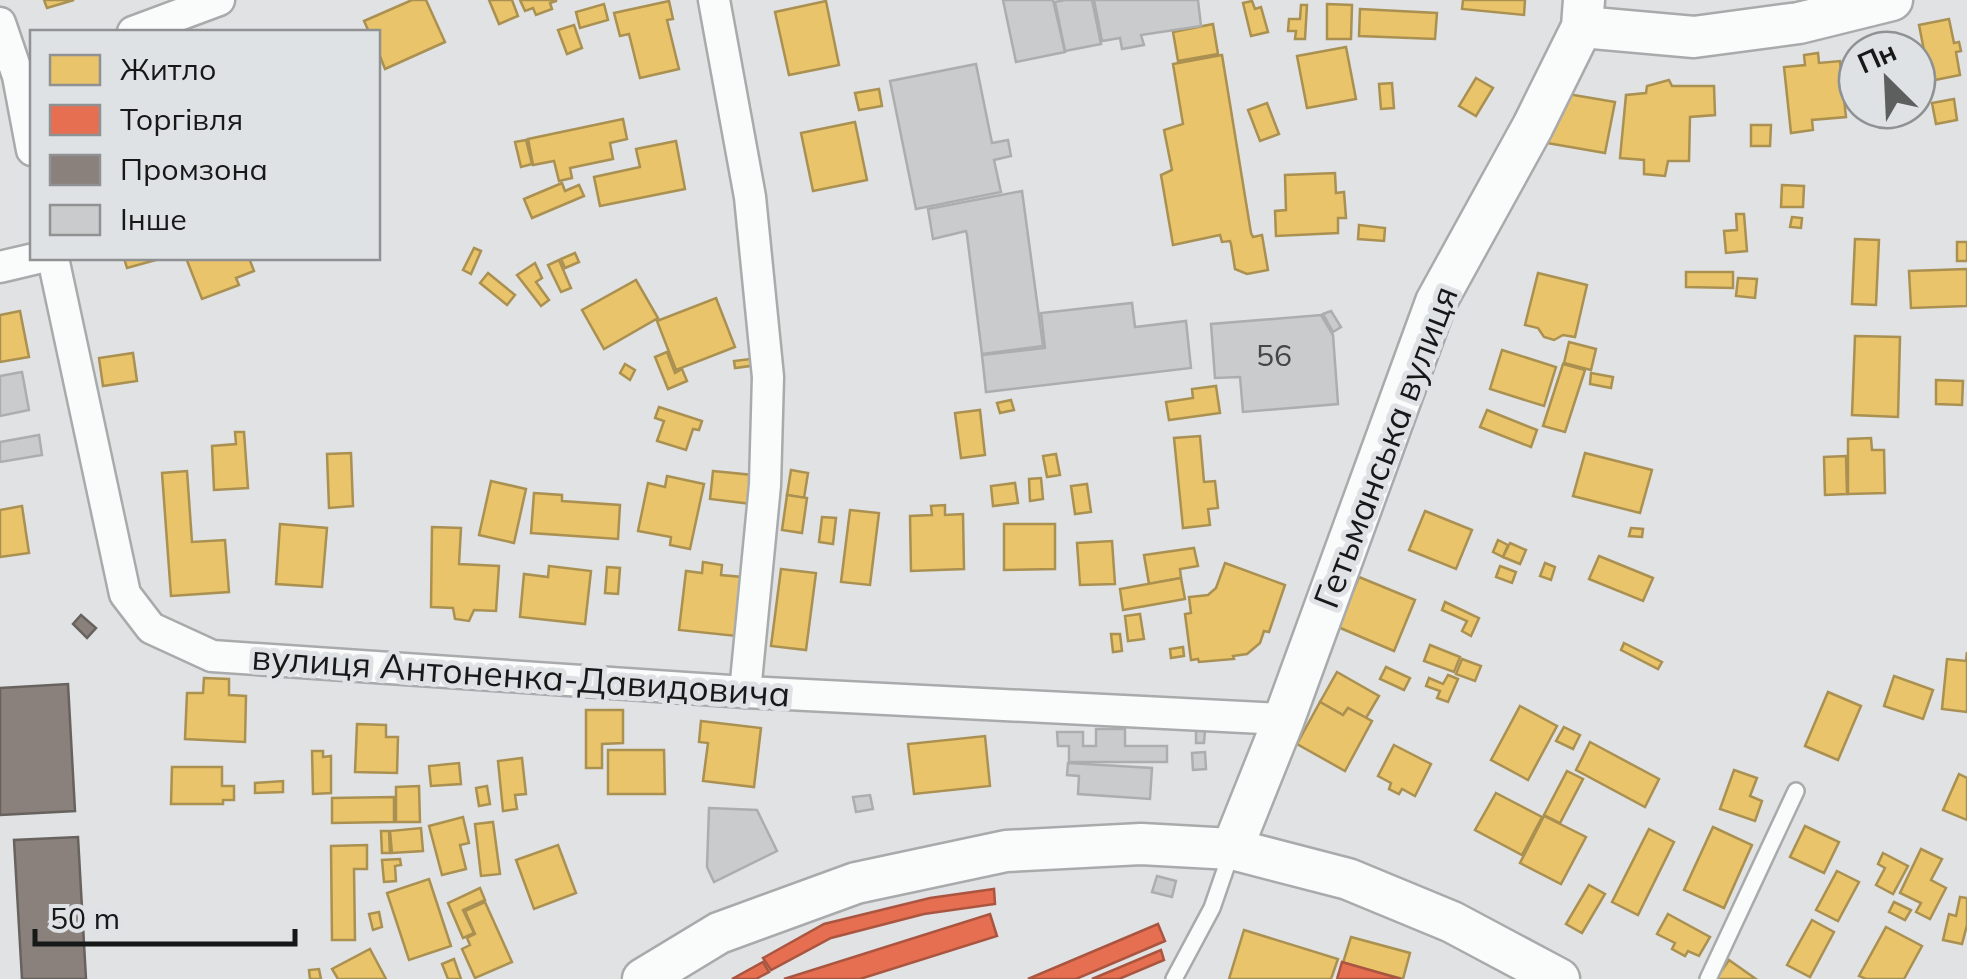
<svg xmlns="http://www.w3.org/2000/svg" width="1967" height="979" viewBox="0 0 1967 979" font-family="Mulish,sans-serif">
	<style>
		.homes { fill: #e9c46a; stroke: #aa9051; stroke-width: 2.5 }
		.shops { fill: #e76f51; stroke: #a95540; stroke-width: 2.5 }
		.industry { fill: #8a817c; stroke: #68625e; stroke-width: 2.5 }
		.building { fill: #cacbcc; stroke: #acaeae; stroke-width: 2.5 }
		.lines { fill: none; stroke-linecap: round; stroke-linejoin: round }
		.service-casing { stroke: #a8aaab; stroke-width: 20 }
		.minor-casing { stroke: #a8aaab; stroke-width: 35 }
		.tertiary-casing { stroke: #a8aaab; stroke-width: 45 }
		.service { stroke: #fafbfb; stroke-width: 15 }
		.minor { stroke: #fafbfb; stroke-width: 30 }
		.tertiary { stroke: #fafbfb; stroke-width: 40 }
		.labels { text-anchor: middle; stroke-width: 10; stroke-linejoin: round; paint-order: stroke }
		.number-label { font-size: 30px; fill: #454646 }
		.street-label { font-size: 35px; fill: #171818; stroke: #dfe2e4 }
	</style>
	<rect width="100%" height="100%" fill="#e0e2e3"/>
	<g class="homes">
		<path d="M44,0H74L47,8Z"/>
		<path d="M412,0H426L445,42L385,69L378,51V32H369L364,21Z"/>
		<path d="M489,0H512L518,16L499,24Z"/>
		<path d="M520,0H556V1L550,3L552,9L536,15L533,8L525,11Z"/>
		<path d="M1463,0H1525L1524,15L1462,9Z"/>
		<path d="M669,1L673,19L667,20L679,69L640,78L629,34L620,36L614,13Z"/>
		<path d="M826,1L839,65L789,75L775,12Z"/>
		<path d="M1252,1L1255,9L1261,7L1268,32L1251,36L1243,3Z"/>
		<path d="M604,4L608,20L580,28L576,12Z"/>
		<path d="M1327,4L1352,5L1351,39H1327Z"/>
		<path d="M1301,5H1307L1305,39H1295L1296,31H1288L1289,19H1300Z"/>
		<path d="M1360,9L1437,13L1435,39L1359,36Z"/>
		<path d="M1949,19L1954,43L1959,42L1961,51L1956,52L1960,75L1930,81L1919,25Z"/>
		<path d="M1213,24L1218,54L1178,61L1173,32Z"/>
		<path d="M574,25L582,48L567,54L558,30Z"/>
		<path d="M1346,47L1356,99L1307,108L1297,56Z"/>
		<path d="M1818,53L1819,63L1840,61L1846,117L1812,120L1813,130L1791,133L1784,67L1805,65L1804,55Z"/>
		<path d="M1222,55L1251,233L1253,237L1262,235L1268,270L1247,274L1235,269L1231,244L1230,241L1222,242L1220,235L1173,245L1161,175L1172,170L1164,130L1183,124L1173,64Z"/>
		<path d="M1476,78L1493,88L1476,116L1459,106Z"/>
		<path d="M1669,80L1672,86H1714L1715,115L1690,117L1689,161H1668L1665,176L1644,174V160L1620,158L1626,95L1646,93L1647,86Z"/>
		<path d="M1392,83L1394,108L1381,109L1379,84Z"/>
		<path d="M879,89L882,106L859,110L855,93Z"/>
		<path d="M1556,92L1615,102L1605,153L1547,143Z"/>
		<path d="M1954,99L1957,120L1936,124L1932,103Z"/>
		<path d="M1267,103L1279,134L1260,141L1248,110Z"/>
		<path d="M623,119L627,139L610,143L613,159L570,168L572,178L559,181L554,161L533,165L528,139Z"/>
		<path d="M855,122L867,180L813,191L801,133Z"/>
		<path d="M1751,125H1771L1770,146H1751Z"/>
		<path d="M526,140L532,164L521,167L515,142Z"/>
		<path d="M676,141L685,189L600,206L594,177L640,167L636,149Z"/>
		<path d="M1335,173L1336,193L1344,192L1346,218H1338V233L1276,236L1275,211L1286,210L1285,175Z"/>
		<path d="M562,183L565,191L579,185L584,196L532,218L524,199Z"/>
		<path d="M1782,185L1804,186L1803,207H1781Z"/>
		<path d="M1736,214H1744L1747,251L1726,253L1724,231L1737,230Z"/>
		<path d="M1792,217L1802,218L1801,228L1790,227Z"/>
		<path d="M1359,225L1385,228L1384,241L1358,239Z"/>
		<path d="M1855,239L1879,240L1876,305L1852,304Z"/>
		<rect x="1957" y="242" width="10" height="19"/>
		<path d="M474,248L481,251L471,274L463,270Z"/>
		<path d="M575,253L579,262L565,268L561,259Z"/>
		<path d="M124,258H163L127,268Z"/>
		<path d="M186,258H249L254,271L236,278L239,285L202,299Z"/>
		<path d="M559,260L571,288L561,292L548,265Z"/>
		<path d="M535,263L542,278L536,282L549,300L541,306L517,275Z"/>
		<path d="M1967,269V306L1911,308L1909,271Z"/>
		<path d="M1686,272H1733V288L1686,287Z"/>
		<path d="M488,273L515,295L507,305L480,283Z"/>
		<path d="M1538,273L1587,285L1575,337L1563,335L1554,340L1544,337L1538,328L1525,325Z"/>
		<path d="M1738,278L1757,279L1755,298L1736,296Z"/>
		<path d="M636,280L658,318L604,349L582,310Z"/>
		<path d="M716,298L735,347L676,370L657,321Z"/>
		<path d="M20,311L29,357L0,362V315Z"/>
		<path d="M1855,336L1900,337L1898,417L1852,415Z"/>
		<path d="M1569,342L1596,349L1591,370L1564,363Z"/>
		<path d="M1502,350L1556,367L1544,406L1490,389Z"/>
		<path d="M667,352L675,373L682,369L687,381L668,389L655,357Z"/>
		<path d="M133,353L137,381L103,386L99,358Z"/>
		<path d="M763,353L765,364L735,368L734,361L751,359L750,354Z"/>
		<path d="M625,364L635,370L630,380L620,373Z"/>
		<path d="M1563,364L1585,370L1565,432L1543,426Z"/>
		<path d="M1591,373L1613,377L1611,388L1590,384Z"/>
		<path d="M1936,380L1963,381L1962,405L1936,404Z"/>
		<path d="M1216,386L1220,413L1169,420L1166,402L1193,398L1192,389Z"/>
		<path d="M1011,400L1014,410L1000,413L997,403Z"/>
		<path d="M659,407L702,421L699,430L693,429L686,450L657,441L664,421L655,418Z"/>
		<path d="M980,410L985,455L961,458L955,413Z"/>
		<path d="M1487,410L1537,430L1531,447L1480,427Z"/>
		<path d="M235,432H244L248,488L214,490L212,446L236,444Z"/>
		<path d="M1200,436L1204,482L1215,481L1218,508L1208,509L1210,525L1183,528L1174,438Z"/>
		<path d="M1871,438L1872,450H1884L1885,493L1848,494V439Z"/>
		<path d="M351,453L353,506L329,508L327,454Z"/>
		<path d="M1585,453L1652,470L1640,513L1573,496Z"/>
		<path d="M1056,454L1060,475L1047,477L1043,456Z"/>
		<path d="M1846,456L1847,494L1825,495L1824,457Z"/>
		<path d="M791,470L808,473L804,498L787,495Z"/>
		<path d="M187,471L192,542L225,540L229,592L171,596L162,473Z"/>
		<path d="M713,471L763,476L760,505L710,499Z"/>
		<path d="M667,476L704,484L690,549L670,545L671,537L638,531L648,483L665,487Z"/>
		<path d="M1041,478L1043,499L1030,501L1029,479Z"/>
		<path d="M491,481L526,489L514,543L479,535Z"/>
		<path d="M1015,483L1018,503L993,506L991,486Z"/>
		<path d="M1087,484L1091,512L1075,514L1071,486Z"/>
		<path d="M534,493L562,495V501L620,505L618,539L531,533Z"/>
		<path d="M787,495L807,498L802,533L782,530Z"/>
		<path d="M945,505V515L963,514L964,569L911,571L910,516L932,515L931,506Z"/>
		<path d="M22,506L29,553L0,557V510Z"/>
		<path d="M850,510L879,513L870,585L841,582Z"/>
		<path d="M1425,511L1472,530L1456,569L1409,550Z"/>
		<path d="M822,517L836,518L833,544L819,542Z"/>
		<path d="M280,524L327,528L322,587L276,584Z"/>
		<path d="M1004,524H1055V569L1004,570Z"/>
		<path d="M432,527L461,528L459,564L499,566L496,611L474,610L469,621L455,619L453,608L431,607Z"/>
		<path d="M1631,528L1643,529L1642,537L1629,536Z"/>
		<path d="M1498,540L1508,545L1503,557L1493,552Z"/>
		<path d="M1112,541L1115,584L1080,585L1077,543Z"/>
		<path d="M1510,543L1526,550L1520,564L1503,557Z"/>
		<path d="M1194,548L1198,566L1180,569L1181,578L1149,584L1144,555Z"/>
		<path d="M1599,556L1653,578L1643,601L1589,579Z"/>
		<path d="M703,562L722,565L721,575L742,577L736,636L679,630L686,571L702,573Z"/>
		<path d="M1225,563L1285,585L1269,632L1264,631L1260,643L1247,654L1233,656L1234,659L1199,662L1198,659L1191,660L1185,614L1191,613L1189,597L1208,595L1216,588Z"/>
		<path d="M1545,563L1555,567L1551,580L1540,576Z"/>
		<path d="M549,566L591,571L585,624L520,617L524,574L548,577Z"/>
		<path d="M1500,566L1516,572L1512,583L1496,577Z"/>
		<path d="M607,567L620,568L618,594L605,593Z"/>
		<path d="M781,569L816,573L806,650L771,646Z"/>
		<path d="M1359,577L1415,600L1394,651L1338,627Z"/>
		<path d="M1181,578L1185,599L1123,610L1120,589Z"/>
		<path d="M1445,602L1479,618L1471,636L1462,631L1467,621L1442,610Z"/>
		<path d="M1140,614L1144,639L1128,641L1125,616Z"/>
		<path d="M1111,634H1120L1122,651L1113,652Z"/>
		<path d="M1624,643L1662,662L1658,669L1621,650Z"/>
		<path d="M1430,645L1460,657L1454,672L1424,661Z"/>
		<path d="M1183,647L1184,656L1171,658L1170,649Z"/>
		<path d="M1967,652V712L1942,709L1947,659L1966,661Z"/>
		<path d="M1462,659L1481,666L1475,681L1456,674Z"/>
		<path d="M1386,667L1410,678L1404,690L1380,679Z"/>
		<path d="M1337,672L1379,696L1366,718L1348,708L1343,715L1320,702Z"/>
		<path d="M1448,675L1458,679L1448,702L1437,698L1440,691L1426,686L1429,678L1443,684Z"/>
		<path d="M1894,676L1933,690L1923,719L1884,706Z"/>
		<path d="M204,678L229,679V695L246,696L245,742L185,739L187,693H203Z"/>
		<path d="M1828,692L1861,706L1838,760L1805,746Z"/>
		<path d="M1320,702L1343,715L1348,708L1372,721L1345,771L1297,744Z"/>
		<path d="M1520,706L1557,726L1528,780L1491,760Z"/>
		<path d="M586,710H623V743L602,744V768H586Z"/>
		<path d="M701,721L761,728L754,787L703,781L708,743L699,742Z"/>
		<path d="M357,724L386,725V737H398L397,773L355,772Z"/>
		<path d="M1564,727L1580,735L1573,749L1556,741Z"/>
		<path d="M985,736L990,786L914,794L908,744Z"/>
		<path d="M1590,742L1659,779L1645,807L1576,770Z"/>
		<path d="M1394,745L1431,764L1415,796L1402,789L1399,794L1389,789L1391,783L1378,776Z"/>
		<path d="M608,750H664L665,794H608Z"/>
		<path d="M312,751H323V757L331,756V793L313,794Z"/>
		<path d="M522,758L526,794L515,795L517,809L503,811L498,761Z"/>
		<path d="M459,763L461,784L431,786L429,766Z"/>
		<path d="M172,767H222V786H234V800H223V804H171Z"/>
		<path d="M1734,770L1757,778L1750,796L1762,801L1755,821L1720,809Z"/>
		<path d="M1567,771L1583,779L1560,823L1544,815Z"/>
		<path d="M1959,774L1967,778V820L1943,810Z"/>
		<path d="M283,781V792L255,793V783Z"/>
		<path d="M419,786L420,822H396V787Z"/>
		<path d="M487,786L490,804L479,806L476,788Z"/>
		<path d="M1496,793L1542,817L1522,855L1475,830Z"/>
		<path d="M394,797V822L332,823V798Z"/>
		<path d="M1544,816L1586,837L1561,884L1520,863Z"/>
		<path d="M463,817L469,843L460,845L466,869L442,875L429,826Z"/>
		<path d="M493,822L500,874L481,876L475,824Z"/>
		<path d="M1805,826L1839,842L1824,873L1790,857Z"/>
		<path d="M1713,827L1752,845L1724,908L1684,890Z"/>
		<path d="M421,828L423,851L392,853L390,831Z"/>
		<path d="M1649,829L1674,842L1638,915L1612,902Z"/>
		<path d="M381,831H389L390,853H382Z"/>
		<path d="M367,845V869H354L355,940H332L331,846Z"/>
		<path d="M558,845L576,893L534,909L516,860Z"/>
		<path d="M1921,849L1942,859L1931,880L1946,888L1930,919L1916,912L1921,903L1900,893Z"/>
		<path d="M1883,853L1908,866L1893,894L1876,885L1885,868L1878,864Z"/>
		<path d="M400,859L401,865L395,866L396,881L384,882L382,860Z"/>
		<path d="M1837,871L1859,882L1838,921L1816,910Z"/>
		<path d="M429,879L451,946L409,960L387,893Z"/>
		<path d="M1589,885L1605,894L1582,933L1566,924Z"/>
		<path d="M480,888L485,900L463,910L474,933L463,938L448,903Z"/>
		<path d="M1960,897L1967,898V925L1962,944L1943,940L1949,914L1956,916Z"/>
		<path d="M485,902L512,962L475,978L462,949L470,945L467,938L475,934L465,911Z"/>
		<path d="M1894,902L1911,910L1905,920L1889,912Z"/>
		<path d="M379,912L382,927L373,930L369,914Z"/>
		<path d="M1668,914L1710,937L1699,956L1688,951L1685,956L1672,949L1675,943L1657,934Z"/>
		<path d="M1812,920L1834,932L1810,977L1787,965Z"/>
		<path d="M1886,927L1922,946L1904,979H1866L1859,976Z"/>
		<path d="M1244,930L1338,959L1331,979H1229Z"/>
		<path d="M1351,937L1410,953L1403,979L1343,963Z"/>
		<path d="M370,949L386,979H338L332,969Z"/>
		<path d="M454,959L461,979H448L442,964Z"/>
		<path d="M1729,960L1756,979H1716Z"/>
		<path d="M319,969L321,979H310L309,970Z"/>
	</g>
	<g class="shops">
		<path d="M994,889L995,904L924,914L831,938L771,970L763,958L824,924L930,898Z"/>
		<path d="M990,914L997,936L860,979H784Z"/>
		<path d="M1158,924L1165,941L1076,979H1028Z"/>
		<path d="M1161,950L1164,960L1119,979H1092Z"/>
		<path d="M763,962L769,972L756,979H732Z"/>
		<path d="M1342,962L1401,979H1337Z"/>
	</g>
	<g class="industry">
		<path d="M81,615L96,628L87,638L73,624Z"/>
		<path d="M68,684L75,811L0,815V688Z"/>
		<path d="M78,837L86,979H22L14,840Z"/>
	</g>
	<g class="building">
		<path d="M1003,0H1053L1065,52L1016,62Z"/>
		<path d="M1065,0H1092L1101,44L1065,51L1055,2Z"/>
		<path d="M1094,0H1198L1201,26L1141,35L1144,45L1122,49L1120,38L1102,41Z"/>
		<path d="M976,64L992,143L1008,140L1011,156L994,160L1001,192L916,209L890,81Z"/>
		<path d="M1022,191L1043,346L982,354L967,235L966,231L933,239L928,209Z"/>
		<path d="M1132,303L1135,327L1186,321L1191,368L986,392L982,355L1045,348L1041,313Z"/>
		<path d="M1331,311L1341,327L1333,332L1323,314Z"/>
		<path d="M1321,315L1333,335L1338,404L1243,412L1240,377L1215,378L1211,324Z"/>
		<path d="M22,372L29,410L0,416V376Z"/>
		<path d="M39,435L42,455L0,462V442Z"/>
		<path d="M1096,729H1125V746H1167V762H1069V746H1058L1057,732H1083V746H1096Z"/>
		<path d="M1205,730L1204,743H1196V731Z"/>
		<path d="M1205,752L1206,769L1193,770L1192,753Z"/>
		<path d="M1068,763L1152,768L1150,799L1078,794L1079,776L1067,775Z"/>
		<path d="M870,795L873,809L856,812L853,797Z"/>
		<path d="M709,808L757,810L777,851L714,882L707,867Z"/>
		<path d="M1157,876L1176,881L1172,897L1152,892Z"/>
	</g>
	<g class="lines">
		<defs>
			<g id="service">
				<path d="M1174,979L1212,908L1231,853"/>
				<path d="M1708,979L1796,791"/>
			</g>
			<g id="minor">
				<path d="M714,0L750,197L768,377L765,485L745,692"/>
				<path d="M0,23L18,76L32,150"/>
				<path d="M133,32L219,0"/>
				<path d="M53,258L125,594L151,628L212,656L745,692L1284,719"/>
				<path d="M0,267L38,258"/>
			</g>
			<g id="tertiary">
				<path d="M1582,27L1694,37L1799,23L1892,0"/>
				<path d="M1232,849L1284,719L1436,302L1533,126L1582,27L1584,0"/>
				<path d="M643,979L719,933L856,883L1006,851L1141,844L1232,849L1348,879L1452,922L1559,979"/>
			</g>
		</defs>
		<use href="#service" class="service-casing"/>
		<use href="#minor" class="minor-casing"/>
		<use href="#tertiary" class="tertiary-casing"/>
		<use href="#service" class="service"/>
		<use href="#minor" class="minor"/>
		<use href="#tertiary" class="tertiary"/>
	</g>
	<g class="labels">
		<g class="number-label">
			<text x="1274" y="366">56</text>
		</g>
		<g class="street-label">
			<text transform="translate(1386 447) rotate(-69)" y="12">Гетьманська вулиця</text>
			<text transform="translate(521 676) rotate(4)" y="12">вулиця Антоненка-Давидовича</text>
		</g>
	</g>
	<rect x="30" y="30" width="350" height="230" fill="#dfe2e4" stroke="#8f9192" stroke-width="2.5"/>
	<rect x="50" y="55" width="50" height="30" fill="#e9c46a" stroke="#8f9192" stroke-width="2.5"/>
	<text x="120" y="80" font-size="30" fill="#171818">Житло</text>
	<rect x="50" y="105" width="50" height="30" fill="#e76f51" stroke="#8f9192" stroke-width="2.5"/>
	<text x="120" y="130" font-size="30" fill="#171818">Торгівля</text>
	<rect x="50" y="155" width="50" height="30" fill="#8a817c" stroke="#8f9192" stroke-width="2.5"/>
	<text x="120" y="180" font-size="30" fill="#171818">Промзона</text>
	<rect x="50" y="205" width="50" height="30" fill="#cacbcc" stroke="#8f9192" stroke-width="2.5"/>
	<text x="120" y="230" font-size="30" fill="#171818">Інше</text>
	<g transform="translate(1887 80) rotate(336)"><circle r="48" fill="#dfe2e4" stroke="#8f9192" stroke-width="2.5"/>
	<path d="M0-8L18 38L0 25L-18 38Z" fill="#5d5f5f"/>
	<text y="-15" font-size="28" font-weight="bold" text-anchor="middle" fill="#171818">Пн</text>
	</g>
	<path d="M35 929v15h260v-15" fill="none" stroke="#171818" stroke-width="5"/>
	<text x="50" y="929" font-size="30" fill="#171818" stroke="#dfe2e4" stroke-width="8" paint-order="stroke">50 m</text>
</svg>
